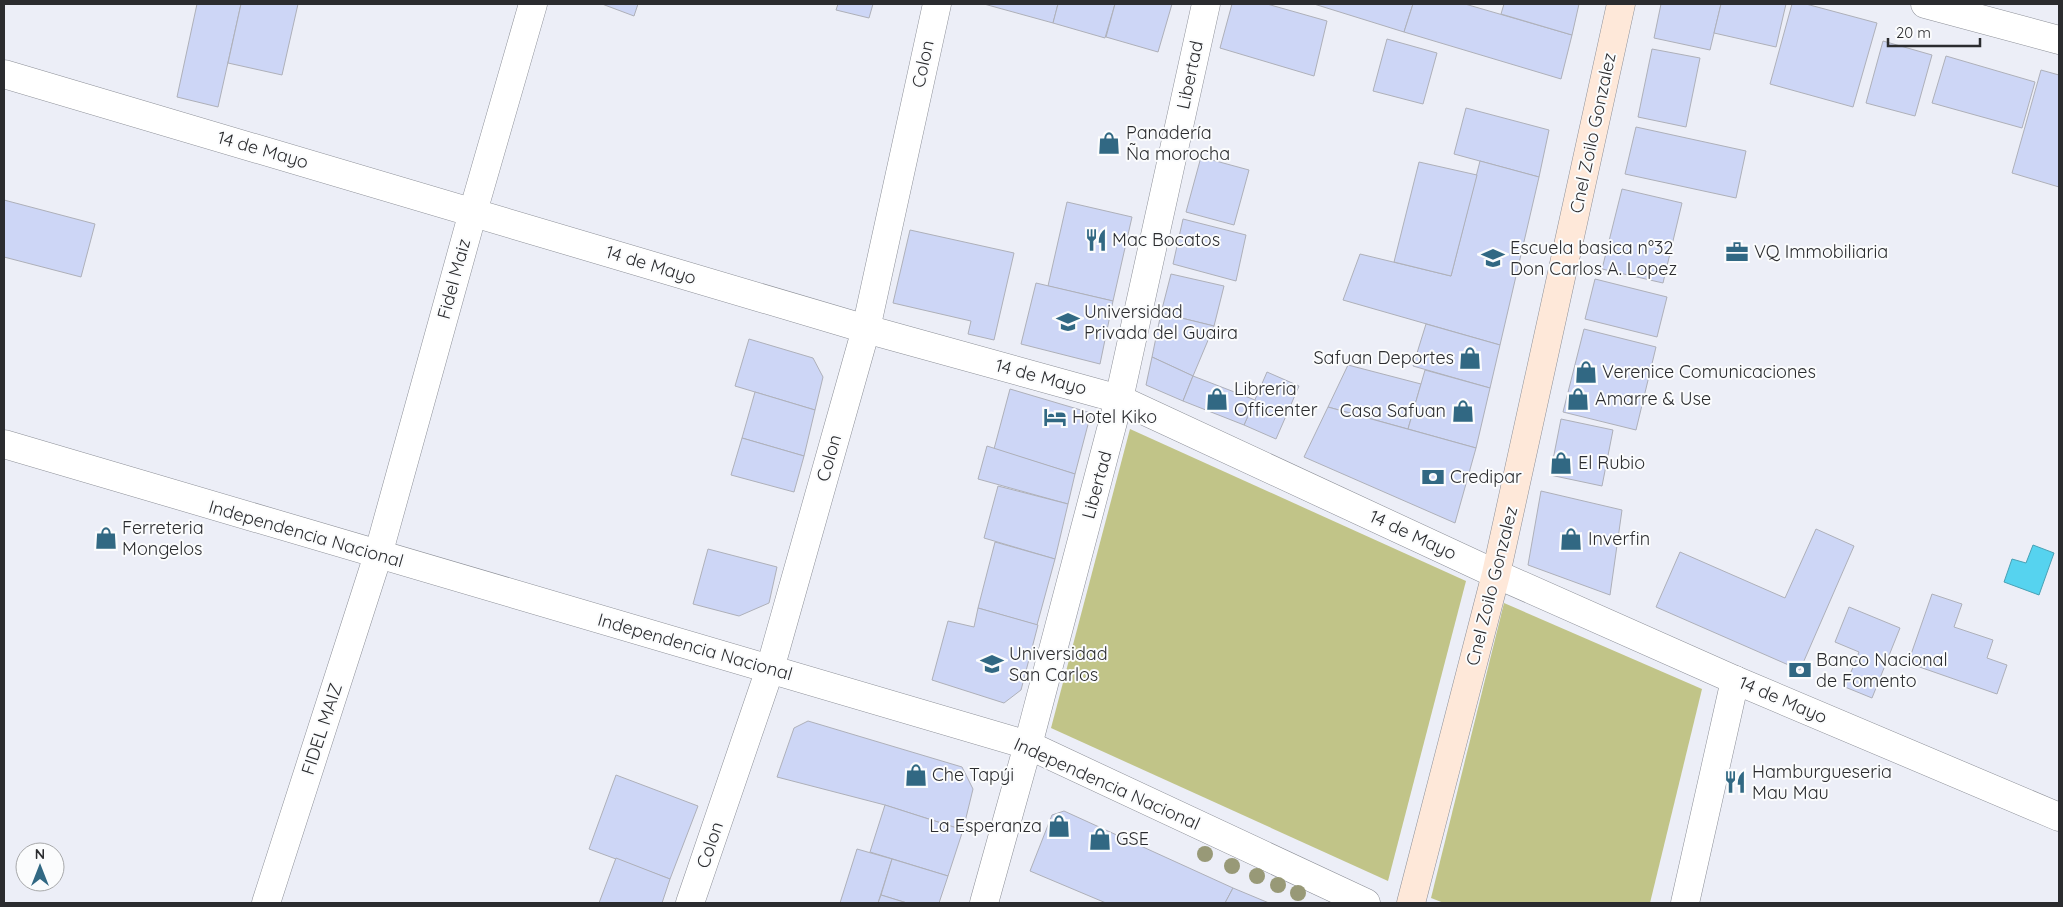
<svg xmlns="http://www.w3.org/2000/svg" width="2063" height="907" viewBox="0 0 2063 907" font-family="Quicksand,sans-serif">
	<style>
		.green { fill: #c1c488 }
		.water { fill: #56d3ef; stroke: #49a1b5 }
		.building { fill: #cdd6f6; stroke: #aeb0b9 }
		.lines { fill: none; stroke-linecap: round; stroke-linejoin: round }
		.minor-casing { stroke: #8c8f97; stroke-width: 29 }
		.tertiary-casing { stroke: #8c8f97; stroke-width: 29 }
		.secondary-casing { stroke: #8c8f97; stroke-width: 29 }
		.minor { stroke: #fff; stroke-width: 28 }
		.tertiary { stroke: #fff; stroke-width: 28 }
		.secondary { stroke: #fee8d9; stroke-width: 28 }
		.tree { fill: #989977 }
		.labels { text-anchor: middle; stroke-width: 4; stroke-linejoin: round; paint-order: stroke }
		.street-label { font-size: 18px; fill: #2b2c2f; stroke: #fbfcfd }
		.poi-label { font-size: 18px; fill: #2b2c2f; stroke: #fbfcfd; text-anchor: start }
	</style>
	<rect width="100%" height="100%" fill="#eceef7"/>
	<g class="green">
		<path d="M1130,429L1466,581L1388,881L1051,728Z"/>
		<path d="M1504,603L1702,689L1650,903H1444L1431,898Z"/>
	</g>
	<path class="water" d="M2033,545L2054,553L2039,595L2004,582L2012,559L2026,563Z"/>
	<g class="building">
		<path d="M197,4H241L218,107L177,97Z"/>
		<path d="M241,4H298L282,75L228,63Z"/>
		<path d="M602,4H638L634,16Z"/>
		<path d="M838,4H873L869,18L836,10Z"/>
		<path d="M984,4H1058L1053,23Z"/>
		<path d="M1058,4H1115L1105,38L1053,23Z"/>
		<path d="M1115,4H1172L1158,52L1106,37Z"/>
		<path d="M1232,4H1267L1327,21L1314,76L1220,48Z"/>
		<path d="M1314,4H1413L1404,32Z"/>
		<path d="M1413,4H1465L1572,35L1561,79L1404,32Z"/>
		<path d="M1504,4H1579L1572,35L1501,14Z"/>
		<path d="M1661,4H1721L1710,50L1654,38Z"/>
		<path d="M1721,4H1786L1776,47L1714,33Z"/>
		<path d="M1792,4H1806L1877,23L1853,107L1770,84Z"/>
		<path d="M1387,39L1437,53L1423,104L1373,91Z"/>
		<path d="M1883,41L1932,55L1915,116L1866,103Z"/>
		<path d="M1652,49L1700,58L1686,127L1638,117Z"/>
		<path d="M1946,56L2035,82L2022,128L1932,103Z"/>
		<path d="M2041,70L2059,75V187L2012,173Z"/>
		<path d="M1466,108L1549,130L1539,177L1454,154Z"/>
		<path d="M1636,127L1746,151L1736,198L1625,174Z"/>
		<path d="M1201,157L1249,170L1234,225L1186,212Z"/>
		<path d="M1480,161L1539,177L1500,345L1343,300L1360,254L1451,276Z"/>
		<path d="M1419,162L1477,175L1451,276L1394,262Z"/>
		<path d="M1622,189L1682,203L1663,283L1602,269Z"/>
		<path d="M4,200L95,224L81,277L4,257Z"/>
		<path d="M1067,202L1132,217L1113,301L1048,286Z"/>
		<path d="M1183,219L1246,235L1236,281L1173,264Z"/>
		<path d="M910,230L1014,253L994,340L968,334L971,321L893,303Z"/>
		<path d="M1171,274L1224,286L1214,326L1161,313Z"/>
		<path d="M1595,279L1667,297L1657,337L1585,319Z"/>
		<path d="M1036,283L1113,301L1100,364L1021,344Z"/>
		<path d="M1161,313L1214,326L1193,376L1152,357Z"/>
		<path d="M1426,324L1500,345L1490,388L1413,366Z"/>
		<path d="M1584,329L1656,347L1636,430L1563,412Z"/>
		<path d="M749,339L813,358L823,377L815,410L735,386Z"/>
		<path d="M1152,357L1193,376L1183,401L1146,385Z"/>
		<path d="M1348,365L1421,384L1408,429L1328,407Z"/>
		<path d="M1425,370L1490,388L1476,448L1408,429Z"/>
		<path d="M1267,372L1299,386L1276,439L1244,425Z"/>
		<path d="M1193,376L1255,400L1244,425L1183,401Z"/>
		<path d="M1010,389L1091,413L1075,474L994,449Z"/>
		<path d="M755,392L815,410L804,456L742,438Z"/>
		<path d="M1328,407L1476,448L1455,523L1304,457Z"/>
		<path d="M1561,419L1613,430L1602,486L1550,475Z"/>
		<path d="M742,438L804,456L794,492L731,475Z"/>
		<path d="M987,446L1075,474L1068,504L978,479Z"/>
		<path d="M998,486L1068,504L1055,559L984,538Z"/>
		<path d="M1541,491L1622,510L1610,595L1528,565Z"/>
		<path d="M1816,529L1854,546L1800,670L1656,607L1680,552L1785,598Z"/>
		<path d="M995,542L1055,559L1037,625L978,608Z"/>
		<path d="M708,549L777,567L769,603L739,616L693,604Z"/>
		<path d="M1932,594L1962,604L1954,627L1993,640L1987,658L2007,665L1997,694L1908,663Z"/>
		<path d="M1849,607L1900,628L1872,698L1845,687L1859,652L1835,642Z"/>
		<path d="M978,608L1038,625L1021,690L1004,703L932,680L948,621L974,627Z"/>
		<path d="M808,721L962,767L973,789L963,830L885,805L777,777L794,728Z"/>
		<path d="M616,775L698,806L670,879L589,849Z"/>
		<path d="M885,805L963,830L948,876L870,852Z"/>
		<path d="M1064,811L1233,888L1225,903H1106L1030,871L1052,815Z"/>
		<path d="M857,849L892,859L878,903H840Z"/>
		<path d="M616,858L670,879L662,903H599Z"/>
		<path d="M892,859L948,876L939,903H907L881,895Z"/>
		<path d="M1233,888L1269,903H1225Z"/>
		<path d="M881,895L907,903H878Z"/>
	</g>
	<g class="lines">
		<defs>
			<g id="minor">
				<path d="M4,74L866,329L1119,399L1496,574L1735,680L2059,817"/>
				<path d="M266,903L378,555L473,212L533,4"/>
				<path d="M690,903L770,669L866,329L937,4"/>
				<path d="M984,903L1028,745L1119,399L1206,4"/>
				<path d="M1685,903L1735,680"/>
			</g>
			<g id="tertiary">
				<path d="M1925,4L2059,40"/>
				<path d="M4,444L1028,745L1366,903"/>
			</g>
			<path id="secondary" d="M1411,903L1496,574L1621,4"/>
		</defs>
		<use href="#minor" class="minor-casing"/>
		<use href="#tertiary" class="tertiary-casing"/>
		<use href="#secondary" class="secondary-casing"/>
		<use href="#minor" class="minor"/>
		<use href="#tertiary" class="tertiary"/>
		<use href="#secondary" class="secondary"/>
	</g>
	<g class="tree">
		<circle cx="1205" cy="854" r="8"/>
		<circle cx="1232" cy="866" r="8"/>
		<circle cx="1257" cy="876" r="8"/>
		<circle cx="1278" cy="885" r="8"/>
		<circle cx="1298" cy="893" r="8"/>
	</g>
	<defs>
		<symbol id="shop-bare" viewBox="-9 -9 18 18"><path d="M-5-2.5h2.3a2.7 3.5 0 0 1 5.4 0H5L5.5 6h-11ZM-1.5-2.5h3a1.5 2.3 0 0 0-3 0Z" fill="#316883" stroke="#fbfcfd" stroke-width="2.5" paint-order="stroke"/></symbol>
		<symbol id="restaurant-bare" viewBox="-9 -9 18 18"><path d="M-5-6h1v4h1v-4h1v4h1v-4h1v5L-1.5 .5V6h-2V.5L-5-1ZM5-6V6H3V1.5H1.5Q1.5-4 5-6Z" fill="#316883" stroke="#fbfcfd" stroke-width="2.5" paint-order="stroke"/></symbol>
		<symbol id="office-bare" viewBox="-9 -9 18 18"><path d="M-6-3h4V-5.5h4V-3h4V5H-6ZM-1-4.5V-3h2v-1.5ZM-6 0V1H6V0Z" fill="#316883" stroke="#fbfcfd" stroke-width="2.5" paint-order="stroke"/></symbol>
		<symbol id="school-bare" viewBox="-9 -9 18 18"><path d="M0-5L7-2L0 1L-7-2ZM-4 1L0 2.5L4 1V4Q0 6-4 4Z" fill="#316883" stroke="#fbfcfd" stroke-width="2.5" paint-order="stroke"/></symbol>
		<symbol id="university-bare" viewBox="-9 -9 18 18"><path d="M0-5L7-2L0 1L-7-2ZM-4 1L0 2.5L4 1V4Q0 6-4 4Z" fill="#316883" stroke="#fbfcfd" stroke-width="2.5" paint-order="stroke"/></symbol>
		<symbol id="hotel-bare" viewBox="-9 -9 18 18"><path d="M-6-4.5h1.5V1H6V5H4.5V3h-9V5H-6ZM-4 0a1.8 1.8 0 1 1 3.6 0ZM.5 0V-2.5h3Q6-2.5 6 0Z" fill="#316883" stroke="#fbfcfd" stroke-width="2.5" paint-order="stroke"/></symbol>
		<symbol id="bank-bare" viewBox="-9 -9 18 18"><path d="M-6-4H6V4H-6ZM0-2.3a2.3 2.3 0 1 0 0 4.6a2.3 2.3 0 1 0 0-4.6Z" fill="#316883" stroke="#fbfcfd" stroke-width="2.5" paint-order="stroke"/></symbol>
	</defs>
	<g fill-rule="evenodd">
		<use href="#shop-bare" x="1093" y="127" width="32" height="32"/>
		<use href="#restaurant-bare" x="1080" y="224" width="32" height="32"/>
		<use href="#office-bare" x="1721" y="236" width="32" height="32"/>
		<use href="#school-bare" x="1477" y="242" width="32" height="32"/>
		<use href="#university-bare" x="1052" y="306" width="32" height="32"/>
		<use href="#shop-bare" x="1454" y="342" width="32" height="32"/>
		<use href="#shop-bare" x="1570" y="356" width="32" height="32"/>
		<use href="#shop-bare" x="1201" y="383" width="32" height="32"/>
		<use href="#shop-bare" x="1562" y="383" width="32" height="32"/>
		<use href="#shop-bare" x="1447" y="395" width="32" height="32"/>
		<use href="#hotel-bare" x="1039" y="401" width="32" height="32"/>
		<use href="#shop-bare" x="1545" y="447" width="32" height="32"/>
		<use href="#bank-bare" x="1417" y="461" width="32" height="32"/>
		<use href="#shop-bare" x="90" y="522" width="32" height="32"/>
		<use href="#shop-bare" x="1555" y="523" width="32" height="32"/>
		<use href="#university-bare" x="976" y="648" width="32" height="32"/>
		<use href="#bank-bare" x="1784" y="654" width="32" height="32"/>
		<use href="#shop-bare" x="900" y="759" width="32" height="32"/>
		<use href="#restaurant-bare" x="1719" y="766" width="32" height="32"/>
		<use href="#shop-bare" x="1043" y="810" width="32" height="32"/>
		<use href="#shop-bare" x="1084" y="823" width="32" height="32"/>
	</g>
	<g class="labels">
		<g class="street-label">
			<text transform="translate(923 64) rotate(-78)" y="6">Colon</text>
			<text transform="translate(1190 75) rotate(-78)" y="6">Libertad</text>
			<text transform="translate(1593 133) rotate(-78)" y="6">Cnel Zoilo Gonzalez</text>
			<text transform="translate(263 150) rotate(16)" y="6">14 de Mayo</text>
			<text transform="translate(651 265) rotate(17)" y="6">14 de Mayo</text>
			<text transform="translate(454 279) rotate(-75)" y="6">Fidel Maiz</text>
			<text transform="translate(1041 377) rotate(15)" y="6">14 de Mayo</text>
			<text transform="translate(829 458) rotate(-74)" y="6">Colon</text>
			<text transform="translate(1097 485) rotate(-75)" y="6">Libertad</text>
			<text transform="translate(306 534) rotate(16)" y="6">Independencia Nacional</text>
			<text transform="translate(1413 535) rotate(25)" y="6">14 de Mayo</text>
			<text transform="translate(1492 586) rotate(-76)" y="6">Cnel Zoilo Gonzalez</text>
			<text transform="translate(695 647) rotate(16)" y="6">Independencia Nacional</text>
			<text transform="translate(1783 700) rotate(23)" y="6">14 de Mayo</text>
			<text transform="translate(322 729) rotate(-72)" y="6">FIDEL MAIZ</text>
			<text transform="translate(1107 784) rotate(24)" y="6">Independencia Nacional</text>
			<text transform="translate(710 845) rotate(-71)" y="6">Colon</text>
		</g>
		<g class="poi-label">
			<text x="1126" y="139">Panadería<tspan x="1126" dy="21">Ña morocha</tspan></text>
			<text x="1112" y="246">Mac Bocatos</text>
			<text x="1510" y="254">Escuela basica n°32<tspan x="1510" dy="21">Don Carlos A. Lopez</tspan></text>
			<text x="1754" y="258">VQ Immobiliaria</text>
			<text x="1084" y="318">Universidad<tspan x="1084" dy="21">Privada del Guaira</tspan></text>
			<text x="1454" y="364" text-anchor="end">Safuan Deportes</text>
			<text x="1602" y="378">Verenice Comunicaciones</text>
			<text x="1234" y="395">Libreria<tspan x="1234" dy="21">Officenter</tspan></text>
			<text x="1595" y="405">Amarre &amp; Use</text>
			<text x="1446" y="417" text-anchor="end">Casa Safuan</text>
			<text x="1072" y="423">Hotel Kiko</text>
			<text x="1578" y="469">El Rubio</text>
			<text x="1450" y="483">Credipar</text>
			<text x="122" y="534">Ferreteria<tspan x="122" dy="21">Mongelos</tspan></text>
			<text x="1588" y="545">Inverfin</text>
			<text x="1009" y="660">Universidad<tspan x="1009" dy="21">San Carlos</tspan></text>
			<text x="1816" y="666">Banco Nacional<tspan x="1816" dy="21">de Fomento</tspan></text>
			<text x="1752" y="778">Hamburgueseria<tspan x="1752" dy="21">Mau Mau</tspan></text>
			<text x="932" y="781">Che Tapýi</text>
			<text x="1042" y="832" text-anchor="end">La Esperanza</text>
			<text x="1116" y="845">GSE</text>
		</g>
	</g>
	<rect width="2063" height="907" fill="none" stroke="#2b2c2f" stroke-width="10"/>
	<g transform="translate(40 867)"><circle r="24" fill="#fbfcfd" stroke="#a8a9ab"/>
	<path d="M0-4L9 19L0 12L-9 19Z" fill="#316883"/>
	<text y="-8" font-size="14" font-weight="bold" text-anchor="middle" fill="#2b2c2f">N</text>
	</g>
	<path d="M1888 38v8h92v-8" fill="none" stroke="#2b2c2f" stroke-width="2.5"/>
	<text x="1896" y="38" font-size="15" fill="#2b2c2f" stroke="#fbfcfd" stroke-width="4" paint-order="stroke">20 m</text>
</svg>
